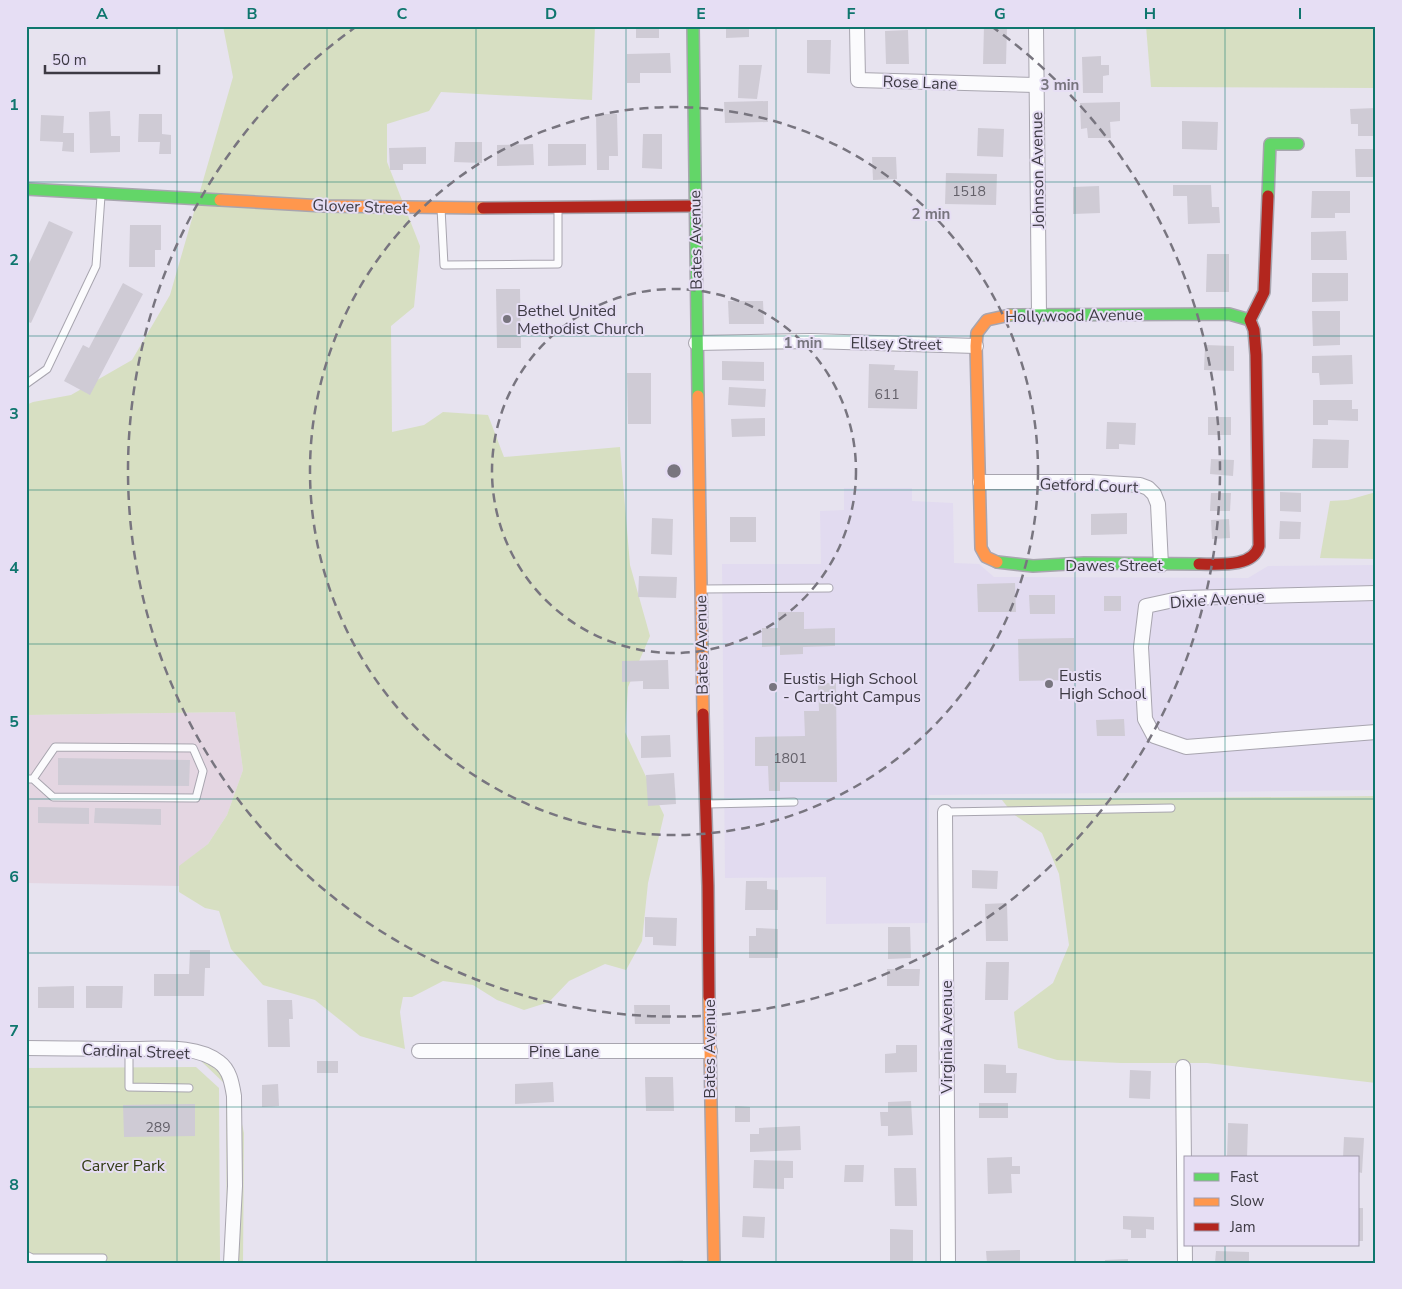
<svg xmlns="http://www.w3.org/2000/svg" width="1402" height="1289" viewBox="0 0 1402 1289" font-family="'Nunito Sans',sans-serif">
	<style>
		.industrial { fill: #e4d6e2 }
		.built { fill: #e2dbf0 }
		.green { fill: #d7dfc2 }
		.building { fill: #cfcbd5 }
		.lines { fill: none; stroke-linecap: round; stroke-linejoin: round }
		.lane-casing { stroke: #a8a5af; stroke-width: 9 }
		.street-casing { stroke: #a8a5af; stroke-width: 16 }
		.fast-casing { stroke: #a8a5af; stroke-width: 14 }
		.slow-casing { stroke: #a8a5af; stroke-width: 14 }
		.jam-casing { stroke: #a8a5af; stroke-width: 14 }
		.lane { stroke: #fbfbfd; stroke-width: 7 }
		.street { stroke: #fbfbfd; stroke-width: 14 }
		.fast { stroke: #63d668; stroke-width: 11 }
		.slow { stroke: #ff974d; stroke-width: 11 }
		.jam { stroke: #b3261e; stroke-width: 11 }
		.grid { fill: none; stroke: #0f766e; stroke-width: 1; stroke-opacity: 0.55 }
		.ring { fill: none; stroke: #78757f; stroke-width: 2.5; stroke-dasharray: 9 6 }
		.poi-dot { fill: #78757f; stroke: #e6def4; stroke-width: 2 }
		.labels { text-anchor: middle; stroke-width: 4; stroke-linejoin: round; paint-order: stroke }
		.number-label { font-size: 14px; fill: #636069 }
		.street-label { font-size: 16px; fill: #3d3a43; stroke: #e6def4 }
		.poi-label { font-size: 16px; fill: #3d3a43; stroke: #e6def4; text-anchor: start }
		.park-label { font-size: 16px; fill: #333c15; stroke: #e6def4 }
		.centre { fill: #78757f; stroke: #e6def4; stroke-width: 2.5 }
		.ring-label { font-size: 15px; text-anchor: middle; font-weight: bold; fill: #78757f; stroke: #e6def4; stroke-width: 4; stroke-linejoin: round; paint-order: stroke }
		.neatline { fill: none; stroke: #0f766e; stroke-width: 2 }
		.grid-label { font-size: 16px; text-anchor: middle; font-weight: bold; fill: #0f766e }
	</style>
	<rect width="100%" height="100%" fill="#e7e3ef"/>
	<path class="industrial" d="M235,712L243,770L227,815L208,844L180,866L179,886L26,883V715Z"/>
	<path class="built" d="M844,488H912V501L953,503L954,563L979,564L994,577L1248,578L1268,566L1376,565V790L929,795L928,923L826,924V877L725,878L722,564H821L820,511L844,510Z"/>
	<g class="green">
		<path d="M223,26H595L592,100L441,92L429,111L387,124V162L420,246L414,307L391,326L392,432L424,425L443,412L488,415L504,457L620,447L630,565L650,636L628,687L625,732L664,815L648,883L642,941L626,970L605,964L569,981L549,1002L524,1010L497,1000L473,985L443,981L412,997H403L400,1012L405,1049L360,1036L315,1000L263,985L231,949L219,911L205,908L179,892V866L208,844L227,815L243,770L235,712L26,715V405L33,402L71,395L132,360L170,295L233,77Z"/>
		<path d="M1146,26H1376V88L1151,87Z"/>
		<path d="M1376,492V559L1320,558L1330,501L1348,500Z"/>
		<path d="M1376,796V1083L1207,1063H1121L1057,1060L1018,1048L1014,1012L1053,983L1069,945L1059,874L1042,833L1013,814L1002,800Z"/>
		<path d="M202,1062L208,1063L233,1084L244,1133L243,1263H227L226,1088L224,1083Z"/>
		<path d="M196,1067L219,1088L220,1263H26V1068Z"/>
	</g>
	<g class="building">
		<rect x="636" y="26" width="23" height="12"/>
		<path d="M726,26H749V37L726,38Z"/>
		<path d="M984,26H1007L1006,64H983Z"/>
		<path d="M1077,26H1105V28L1077,29Z"/>
		<path d="M908,30L909,64H886L885,31Z"/>
		<path d="M807,40H831L830,74L807,73Z"/>
		<path d="M670,53L671,73H640V83H627V54Z"/>
		<path d="M1101,56V65H1109V75L1103,76V93H1083L1082,57Z"/>
		<path d="M739,65H762L757,99L738,98Z"/>
		<path d="M768,101V122L725,123L724,102Z"/>
		<path d="M1120,102V121L1110,122L1111,138H1088L1087,128L1081,129L1080,103Z"/>
		<path d="M1376,108V136H1358V124H1351L1350,109Z"/>
		<path d="M110,111L111,136H120V152L90,153L89,112Z"/>
		<path d="M139,114H162V134L171,135V154H159L160,142H138Z"/>
		<path d="M596,114H617L618,156H609V170H597Z"/>
		<path d="M41,115L64,116L63,133H74V152L62,151L63,142L40,141Z"/>
		<path d="M1182,121L1218,122L1217,150L1182,149Z"/>
		<path d="M978,128L1004,129L1003,157L977,156Z"/>
		<path d="M643,134H662V169L642,168Z"/>
		<path d="M455,142H482V163L454,162Z"/>
		<path d="M533,144L534,165L497,166V145Z"/>
		<path d="M548,144H586V165L548,166Z"/>
		<path d="M426,147V164H403V170H390L389,148Z"/>
		<path d="M1355,149H1376V177H1356Z"/>
		<path d="M872,157H896L897,179L873,180Z"/>
		<path d="M946,173L997,174L996,205L945,204Z"/>
		<path d="M1173,185H1211L1212,207H1219L1220,223L1188,224L1187,196H1173Z"/>
		<path d="M1099,186L1100,213L1073,214V187Z"/>
		<path d="M1312,191H1350V213H1335V218H1311Z"/>
		<path d="M49,221L73,232L31,323L26,321V270Z"/>
		<path d="M130,225H161V250H155V267H129Z"/>
		<path d="M1346,231L1347,260H1311V232Z"/>
		<path d="M1207,254H1229V292H1206Z"/>
		<path d="M1312,273H1348V301L1312,302Z"/>
		<path d="M123,283L143,294L90,395L64,381L83,345L89,348Z"/>
		<path d="M496,289H520L521,348H497Z"/>
		<path d="M728,301H763L764,324H729Z"/>
		<path d="M1312,311H1340V345L1313,346Z"/>
		<path d="M1205,345L1234,346V371L1204,370Z"/>
		<path d="M1352,355L1353,384L1320,385L1319,373H1312V356Z"/>
		<path d="M722,361L764,362V381L722,380Z"/>
		<path d="M869,364L895,365L894,370L918,371L917,409L868,408Z"/>
		<path d="M627,373H651V424H628Z"/>
		<path d="M729,387L766,389L765,407L728,405Z"/>
		<path d="M1313,400H1352V409H1358V421L1328,420V425H1313Z"/>
		<rect x="1208" y="417" width="23" height="18"/>
		<path d="M765,418V436L732,437L731,419Z"/>
		<path d="M1107,422L1136,423L1135,445L1119,444V449H1106Z"/>
		<path d="M1313,439L1349,440L1348,468H1312Z"/>
		<path d="M1211,459L1234,460L1233,476L1210,474Z"/>
		<path d="M1280,492L1301,493V512L1280,511Z"/>
		<path d="M1211,493H1231L1230,511H1210Z"/>
		<path d="M1127,513V534L1091,535V514Z"/>
		<rect x="730" y="517" width="26" height="25"/>
		<path d="M652,518L673,519L672,555L651,554Z"/>
		<path d="M1229,519L1230,538L1212,539L1211,520Z"/>
		<path d="M1280,521L1301,522L1300,539H1279Z"/>
		<path d="M639,576L677,577L676,598L638,597Z"/>
		<path d="M1015,583L1016,612H978L977,584Z"/>
		<path d="M1029,595H1055V614H1030Z"/>
		<rect x="1104" y="596" width="17" height="15"/>
		<path d="M778,612H804V629L835,628V646L803,647V654L780,655V646L762,647V628H778Z"/>
		<path d="M1074,638V680L1019,681L1018,639Z"/>
		<path d="M668,660L669,689H643V681L622,682V661Z"/>
		<path d="M818,683H836L837,782H780V791H769L768,766H755V737L805,736L804,711H819Z"/>
		<path d="M1124,719L1125,736H1097L1096,720Z"/>
		<path d="M670,735L671,757L641,758V736Z"/>
		<path d="M58,758L190,760L189,786L58,785Z"/>
		<path d="M674,773L676,804L648,806L646,775Z"/>
		<path d="M38,807L89,808V824L38,823Z"/>
		<path d="M95,808L161,809V825L94,823Z"/>
		<path d="M972,870L998,871L997,889L972,888Z"/>
		<path d="M746,881H767V889L778,890V910H745Z"/>
		<path d="M1007,903L1008,941H986L985,904Z"/>
		<path d="M645,917L677,918L676,946L653,945V937H645Z"/>
		<path d="M888,927H910L911,958L888,959Z"/>
		<path d="M756,928L778,929V958H749V936H756Z"/>
		<path d="M190,950H210V968H205L204,996H154V974H189Z"/>
		<path d="M986,962H1009L1008,1000H985Z"/>
		<path d="M887,969H920L919,986H887Z"/>
		<path d="M74,986V1008H38V987Z"/>
		<path d="M86,986H123L122,1008H86Z"/>
		<path d="M267,1000H292L293,1019H289L290,1047H268Z"/>
		<path d="M634,1005H670V1024H635Z"/>
		<path d="M896,1045H917V1072L885,1073V1054L896,1053Z"/>
		<rect x="317" y="1061" width="21" height="12"/>
		<path d="M984,1064L1006,1065V1073H1017L1016,1093H984Z"/>
		<path d="M1130,1070L1151,1071L1150,1099L1129,1098Z"/>
		<path d="M645,1077H673L674,1111H646Z"/>
		<path d="M553,1082L554,1102L515,1104V1084Z"/>
		<path d="M278,1084L279,1106L262,1107V1085Z"/>
		<path d="M911,1101L913,1135L888,1136V1126H881L880,1112H888V1102Z"/>
		<rect x="979" y="1103" width="29" height="15"/>
		<path d="M195,1104V1136L124,1137L123,1105Z"/>
		<path d="M735,1106L750,1107V1122H735Z"/>
		<path d="M1228,1123L1248,1124L1247,1158H1227Z"/>
		<path d="M800,1126L801,1150L750,1152V1134H759V1128Z"/>
		<path d="M1344,1137L1364,1138L1362,1173L1358,1172V1158H1343Z"/>
		<path d="M1012,1157V1166H1020V1174H1011L1012,1193L988,1194L987,1158Z"/>
		<path d="M754,1160L793,1161V1178H784V1189L753,1188Z"/>
		<path d="M845,1165H864L863,1182H844Z"/>
		<path d="M894,1168H916L917,1206H895Z"/>
		<rect x="1358" y="1208" width="5" height="33"/>
		<path d="M743,1216L765,1217L764,1238L742,1237Z"/>
		<path d="M1123,1216L1154,1217V1230L1146,1229V1238H1131V1230L1123,1229Z"/>
		<path d="M890,1229L913,1230V1262H890Z"/>
		<path d="M1020,1250V1263H987L986,1251Z"/>
		<path d="M1216,1251L1249,1252V1263H1215Z"/>
		<path d="M1128,1259V1263H1105V1260Z"/>
		<path d="M683,1260V1263H665V1261Z"/>
	</g>
	<g class="lines">
		<defs>
			<g id="lane">
				<path d="M441,208L444,265L558,264V212"/>
				<path d="M26,384L47,369L96,266L101,196"/>
				<path d="M703,589L829,588"/>
				<path d="M26,779H33L53,797L196,798L203,771L193,748L55,747L33,779"/>
				<path d="M708,804L794,802"/>
				<path d="M945,812L1171,808"/>
				<path d="M129,1049V1087L189,1088"/>
				<path d="M26,1255L32,1258H103"/>
			</g>
			<g id="street">
				<path d="M857,26L858,80L1036,85"/>
				<path d="M1036,26L1039,314"/>
				<path d="M696,343L811,341L976,346"/>
				<path d="M980,482H1090L1140,485L1148,488L1154,494L1158,504L1161,565"/>
				<path d="M1376,593L1183,598L1146,606L1141,647L1145,719L1154,736L1186,747L1376,732"/>
				<path d="M945,812L948,1263"/>
				<path d="M26,1048C60,1048 93,1049 126,1049C155,1050 194,1043 219,1062C230,1070 232,1084 234,1096L235,1186L231,1263"/>
				<path d="M419,1051H710"/>
				<path d="M1183,1067L1185,1263"/>
			</g>
			<g id="fast">
				<path d="M693,26L698,396"/>
				<path d="M26,189L220,200"/>
				<path d="M1268,196L1270,144H1298"/>
				<path d="M1010,315L1229,314L1250,320"/>
				<path d="M997,562L1033,566L1084,563L1199,564"/>
			</g>
			<g id="slow">
				<path d="M220,200L324,206L483,208"/>
				<path d="M698,396L703,714"/>
				<path d="M997,562L986,557L981,548L976,346L977,333L987,320L1010,315"/>
				<path d="M709,997L714,1263"/>
			</g>
			<g id="jam">
				<path d="M483,208L695,206"/>
				<path d="M1199,564C1218,564 1253,568 1259,546L1256,355L1254,330L1250,320L1264,292L1268,196"/>
				<path d="M703,714L708,886L709,997"/>
			</g>
		</defs>
		<use href="#lane" class="lane-casing"/>
		<use href="#street" class="street-casing"/>
		<use href="#fast" class="fast-casing"/>
		<use href="#slow" class="slow-casing"/>
		<use href="#jam" class="jam-casing"/>
		<use href="#lane" class="lane"/>
		<use href="#street" class="street"/>
		<use href="#fast" class="fast"/>
		<use href="#slow" class="slow"/>
		<use href="#jam" class="jam"/>
	</g>
	<path class="grid" d="M177,26V1263M327,26V1263M476,26V1263M626,26V1263M776,26V1263M926,26V1263M1075,26V1263M1225,26V1158M26,182H1376M26,336H1376M26,490H1376M26,644H1376M26,799H1376M26,953H1376M26,1107H1376M1225,1245V1263"/>
	<g class="ring">
		<circle cx="674" cy="471" r="182"/>
		<circle cx="674" cy="471" r="364"/>
		<path d="M991 26A546 546 0 1 1 357 26"/>
	</g>
	<g class="poi-dot">
		<circle cx="507" cy="319" r="5"/>
		<circle cx="1049" cy="684" r="5"/>
		<circle cx="773" cy="687" r="5"/>
	</g>
	<g class="labels">
		<g class="number-label">
			<text x="969" y="196">1518</text>
			<text x="887" y="399">611</text>
			<text x="790" y="763">1801</text>
			<text x="158" y="1132">289</text>
		</g>
		<g class="street-label">
			<text transform="translate(920 82) rotate(2)" y="6">Rose Lane</text>
			<text transform="translate(1037 170) rotate(-91)" y="6">Johnson Avenue</text>
			<text transform="translate(360 206) rotate(2)" y="6">Glover Street</text>
			<text transform="translate(695 240) rotate(-91)" y="6">Bates Avenue</text>
			<text transform="translate(1074 315) rotate(-1)" y="6">Hollywood Avenue</text>
			<text transform="translate(896 343) rotate(1)" y="6">Ellsey Street</text>
			<text transform="translate(1089 485) rotate(2)" y="6">Getford Court</text>
			<text x="1114" y="571">Dawes Street</text>
			<text transform="translate(1217 599) rotate(-4)" y="6">Dixie Avenue</text>
			<text transform="translate(701 645) rotate(-91)" y="6">Bates Avenue</text>
			<text transform="translate(946 1037) rotate(-90)" y="6">Virginia Avenue</text>
			<text transform="translate(709 1049) rotate(-90)" y="6">Bates Avenue</text>
			<text transform="translate(136 1051) rotate(2)" y="6">Cardinal Street</text>
			<text x="564" y="1057">Pine Lane</text>
		</g>
		<g class="poi-label">
			<text x="517" y="316">Bethel United<tspan x="517" dy="18">Methodist Church</tspan></text>
			<text x="1059" y="681">Eustis<tspan x="1059" dy="18">High School</tspan></text>
			<text x="783" y="684">Eustis High School<tspan x="783" dy="18">- Cartright Campus</tspan></text>
		</g>
		<g class="park-label">
			<text x="123" y="1171">Carver Park</text>
		</g>
	</g>
	<circle cx="674" cy="471" r="8" class="centre"/>
	<g class="ring-label">
		<text x="1060" y="90">3 min</text>
		<text x="931" y="219">2 min</text>
		<text x="803" y="348">1 min</text>
	</g>
	<rect width="1402" height="1289" fill="none" stroke="#e6def4" stroke-width="55"/>
	<rect x="1184" y="1156" width="175" height="90" fill="#e6def4" stroke="#a29cad"/>
	<rect x="1194" y="1173" width="25" height="8" fill="#63d668" stroke="#a29cad"/>
	<text x="1230" y="1182" font-size="15" fill="#3d3a43">Fast</text>
	<rect x="1194" y="1198" width="25" height="8" fill="#ff974d" stroke="#a29cad"/>
	<text x="1230" y="1206" font-size="15" fill="#3d3a43">Slow</text>
	<rect x="1194" y="1223" width="25" height="8" fill="#b3261e" stroke="#a29cad"/>
	<text x="1230" y="1232" font-size="15" fill="#3d3a43">Jam</text>
	<path d="M45 65v8h114v-8" fill="none" stroke="#3d3a43" stroke-width="2.5"/>
	<text x="52" y="65" font-size="15" fill="#3d3a43" stroke="#e6def4" stroke-width="4" paint-order="stroke">50 m</text>
	<rect x="28" y="28" width="1346" height="1234" class="neatline"/>
	<g class="grid-label">
		<text x="102" y="19">A</text>
		<text x="252" y="19">B</text>
		<text x="402" y="19">C</text>
		<text x="551" y="19">D</text>
		<text x="701" y="19">E</text>
		<text x="851" y="19">F</text>
		<text x="1000" y="19">G</text>
		<text x="1150" y="19">H</text>
		<text x="1300" y="19">I</text>
		<text x="14" y="110">1</text>
		<text x="14" y="265">2</text>
		<text x="14" y="419">3</text>
		<text x="14" y="573">4</text>
		<text x="14" y="727">5</text>
		<text x="14" y="882">6</text>
		<text x="14" y="1036">7</text>
		<text x="14" y="1190">8</text>
	</g>
</svg>
